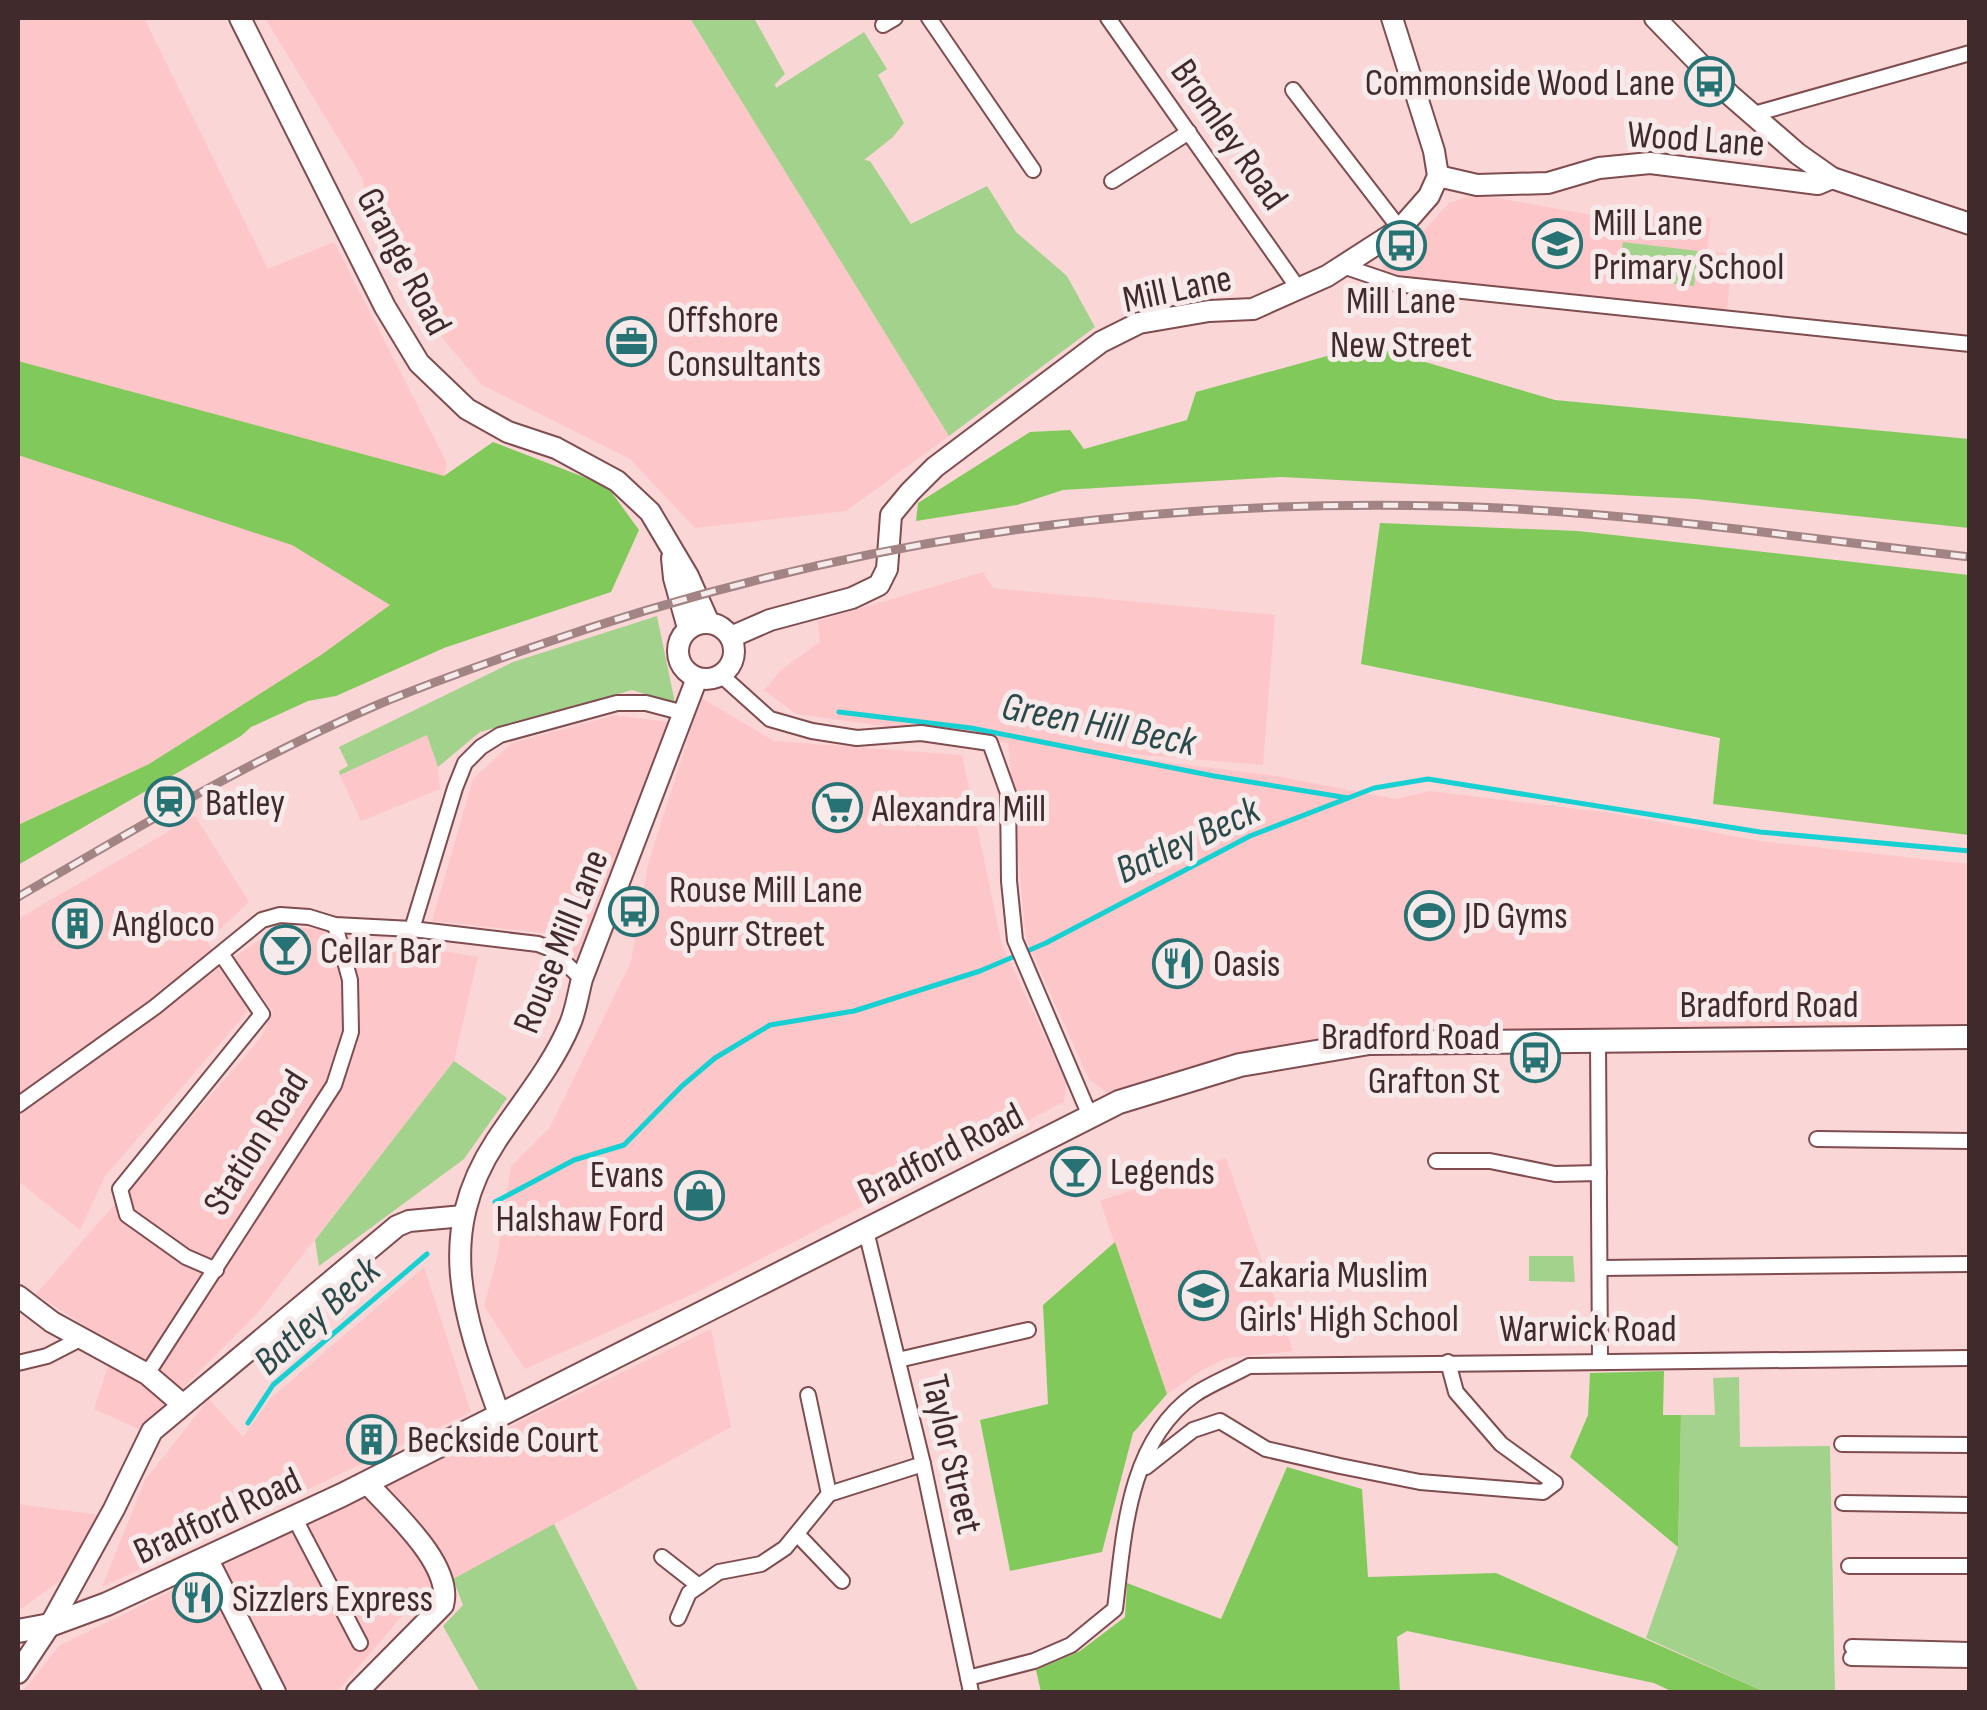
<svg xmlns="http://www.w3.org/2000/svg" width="1987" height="1710" viewBox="0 0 1987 1710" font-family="'Sofia Sans Condensed',sans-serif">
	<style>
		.built { fill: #fdc6c8 }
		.green { fill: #a3d28c }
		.forest { fill: #81c95a }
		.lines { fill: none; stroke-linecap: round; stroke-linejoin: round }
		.stream { stroke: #17d0d2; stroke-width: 5 }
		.street-casing { stroke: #7f4c4f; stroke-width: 18 }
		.secondary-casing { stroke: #7f4c4f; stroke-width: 24 }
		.primary-casing { stroke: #7f4c4f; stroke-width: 26 }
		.street { stroke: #fff; stroke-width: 14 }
		.secondary { stroke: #fff; stroke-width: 20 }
		.primary { stroke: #fff; stroke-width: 22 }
		.rail-casing { stroke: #a38485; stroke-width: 9 }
		.rail { stroke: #f7eaea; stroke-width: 5; stroke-dasharray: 15; stroke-linecap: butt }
		.labels { text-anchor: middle; stroke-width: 10; stroke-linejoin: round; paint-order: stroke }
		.poi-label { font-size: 38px; fill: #412a2b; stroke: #f7eaea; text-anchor: start }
		.street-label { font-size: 38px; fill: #412a2b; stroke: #f7eaea }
		.water-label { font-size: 40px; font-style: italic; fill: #2a4a4a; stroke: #f7eaea }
	</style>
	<rect width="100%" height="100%" fill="#fbd6d7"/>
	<g class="built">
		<path d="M18,18H144L268,269L334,242L447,463L421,583L321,655L149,764L18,825Z"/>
		<path d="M265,18H690L949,436L846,511L695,528L630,459L482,385L412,302L367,210L363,179Z"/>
		<path d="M1476,194L1591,215L1711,218L1707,252L1732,253L1727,311L1396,277L1383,272L1384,263L1419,236L1449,203Z"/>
		<path d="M983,572L993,588L1275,615L1263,765L1047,747L1276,776L1396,799L1430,791L1611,813L1760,841L1969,864V1037L1531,1042L1240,1065L1119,1102L1089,1079L1026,939L1008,743L796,714L764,690L782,669L820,642L818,621Z"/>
		<path d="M701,698L774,741L962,755L1002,945L1066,1082L1064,1102L697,1292L525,1369L484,1306L497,1258L511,1166L550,1127L631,962L648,864Z"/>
		<path d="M615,715L668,722L580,963L555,934L432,921L473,779L512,743Z"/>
		<path d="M428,734L438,767L440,789L361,821L340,775Z"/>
		<path d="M195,816L249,902L207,941L248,1011L105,1176L80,1230L18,1181V919Z"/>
		<path d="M279,927L320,929L478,957L454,1061L255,1316L141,1430L94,1409L115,1345L36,1294L261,1038L273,1011L233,958Z"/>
		<path d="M1226,1158L1293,1351L1227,1358L1202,1370L1167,1394L1100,1201Z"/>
		<path d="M424,1267L471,1412L102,1587L145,1480L209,1399L243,1437L271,1398Z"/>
		<path d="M711,1329L731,1427L415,1601L337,1692H22L60,1645Z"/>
		<path d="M18,1504L99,1515L69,1574L18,1611Z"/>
	</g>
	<g class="green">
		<path d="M690,18H754L785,74L775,84L776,88L864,32L887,69L878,75L904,123L893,137L864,160L870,161L911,224L987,186L1016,232L1067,276L1095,327L949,436Z"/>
		<path d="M1623,242L1698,251L1694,286L1619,277Z"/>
		<path d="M657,616L675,703L632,690L480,732L438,767L427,735L340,775L339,771L348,766L339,747L513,662Z"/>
		<path d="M454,1061L507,1098L464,1159L319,1266L315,1240Z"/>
		<path d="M1529,1256H1573L1575,1282L1529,1281Z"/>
		<path d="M1739,1377L1740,1447L1830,1446L1835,1692H1765L1646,1638L1678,1547L1681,1415H1715L1713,1378Z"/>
		<path d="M554,1524L639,1692H480L443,1626L463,1605L453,1579Z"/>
	</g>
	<g class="forest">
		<path d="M1367,345L1555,400L1969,439V528L1696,499L1281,477L1063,490L1017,505L916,521L918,503L1030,432L1070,430L1084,449L1187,420L1196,392Z"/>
		<path d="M18,361L444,476L493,442L607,486L639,530L611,592L444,648L336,696L308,701L251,727L241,736L18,865V825L149,764L321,655L390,605L292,545L18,455Z"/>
		<path d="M1380,523L1578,531L1969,575V835L1713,804L1720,738L1361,664Z"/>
		<path d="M1115,1242L1167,1394L1133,1433L1102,1552L1010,1571L980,1420L1048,1404L1043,1305Z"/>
		<path d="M1664,1371L1663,1415H1681L1678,1547L1570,1457L1588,1415L1590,1373Z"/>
		<path d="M1287,1467L1362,1489L1368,1577L1496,1573L1765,1692H1673L1654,1683L1407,1631L1397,1637L1400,1692H1041L1036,1670L1080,1651L1125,1617L1127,1583L1221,1619Z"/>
	</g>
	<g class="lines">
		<g class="stream">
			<path d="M839,712L971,728L1214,776L1348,798"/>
			<path d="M495,1202L574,1160L624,1145L682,1086L715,1058L770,1025L854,1011L980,971L1046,943L1250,836L1374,788L1428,779L1760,832L1970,851"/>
			<path d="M248,1423L273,1385L427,1254"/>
		</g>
		<defs>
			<g id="street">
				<path d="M929,18L1033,170"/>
				<path d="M1108,18L1298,288"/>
				<path d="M883,25L895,18"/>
				<path d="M1293,90L1400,229"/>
				<path d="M1754,114L1970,53"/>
				<path d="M1112,181L1189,132"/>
				<path d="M1343,266L1396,284L1970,344"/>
				<path d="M721,675L770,719L812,731L857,738L921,733L990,743L1008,793L1009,881L1015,940L1090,1116"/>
				<path d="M412,929L455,788L465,763L481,747L500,735L617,703H646L684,713"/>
				<path d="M1598,1040L1600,1361"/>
				<path d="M18,1105L155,1007L262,920L280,915L309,917L335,925L412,929L538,944L551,949L582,979"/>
				<path d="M1817,1139L1970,1141"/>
				<path d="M1436,1161H1490L1555,1174L1599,1173"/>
				<path d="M866,1231L923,1464L971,1692"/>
				<path d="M1600,1268L1970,1264"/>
				<path d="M216,1270L186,1257L127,1215L120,1189L262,1014L222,955"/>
				<path d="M898,1360L1028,1330"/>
				<path d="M18,1363L47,1356L80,1339"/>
				<path d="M147,1374L334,1085L351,1032L350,980L335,925"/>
				<path d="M808,1395L829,1494"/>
				<path d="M1842,1444L1970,1445"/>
				<path d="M1146,1467L1193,1430L1220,1421L1266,1449L1340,1466L1420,1482L1543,1492L1555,1483L1501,1444L1456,1392L1448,1362"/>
				<path d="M1843,1503L1970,1505"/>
				<path d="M294,1517L360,1643"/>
				<path d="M798,1535L842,1581"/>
				<path d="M662,1557L699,1586"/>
				<path d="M1849,1566H1970"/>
				<path d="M678,1618L689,1593L719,1572L761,1564L785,1548L829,1494L923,1464"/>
				<path d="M1852,1647L1970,1650"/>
				<path d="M1851,1658L1970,1660"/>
				<path d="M968,1678L1034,1661L1071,1645L1115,1609C1124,1536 1127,1443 1194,1395C1210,1384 1231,1376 1249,1366L1970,1358"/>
			</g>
			<g id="secondary">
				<path d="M240,18L385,307L419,363L467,409L508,432L556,448L617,481L650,512L688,576L709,623"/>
				<path d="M1655,18L1730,95L1798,154L1832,178L1970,224"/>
				<path d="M1438,176L1477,185L1548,183L1599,168L1650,163L1818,184L1832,178"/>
				<path d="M672,558L674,578L688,628"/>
				<circle cx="706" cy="651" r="28"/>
				<path d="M731,637L770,620L852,598L879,585L887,569L891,515L910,492L935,467L1101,342L1139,323L1209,311L1253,309L1327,276L1400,229L1429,196L1438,176L1434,151L1392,18"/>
				<path d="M18,1296L52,1322L147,1374L182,1404"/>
				<path d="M499,1414C464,1317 434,1236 496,1141C521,1103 552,1067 570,1024C576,1010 578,994 582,979L697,678"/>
				<path d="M207,1558L275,1692"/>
				<path d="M18,1673L50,1625L114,1509L152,1431L397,1226L409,1221L463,1216"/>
				<path d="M357,1692L443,1605C454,1565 392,1511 367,1483"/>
			</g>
			<path id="primary" d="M18,1631L50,1625L107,1604L342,1495L1119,1102L1240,1065L1369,1043L1970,1037"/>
		</defs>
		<use href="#street" class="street-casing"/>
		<use href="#secondary" class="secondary-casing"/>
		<use href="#primary" class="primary-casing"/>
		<use href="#street" class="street"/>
		<use href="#secondary" class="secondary"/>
		<use href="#primary" class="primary"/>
		<defs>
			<path id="rail" d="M18,897C135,829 252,759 377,705C427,684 479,666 530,648C831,543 1123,499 1442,506C1618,510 1794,537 1970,557"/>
		</defs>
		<use href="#rail" class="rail-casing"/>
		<use href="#rail" class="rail"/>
	</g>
	<defs>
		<symbol id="bus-ring" viewBox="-11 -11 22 22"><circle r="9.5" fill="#f7eaea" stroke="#277272" stroke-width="1.5"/><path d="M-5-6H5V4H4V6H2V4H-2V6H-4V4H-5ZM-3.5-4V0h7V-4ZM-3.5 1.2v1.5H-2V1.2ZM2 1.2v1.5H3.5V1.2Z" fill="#277272"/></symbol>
		<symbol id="school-ring" viewBox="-11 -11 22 22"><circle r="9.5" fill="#f7eaea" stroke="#277272" stroke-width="1.5"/><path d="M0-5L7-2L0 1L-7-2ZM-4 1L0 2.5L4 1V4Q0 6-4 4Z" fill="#277272"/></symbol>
		<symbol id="office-ring" viewBox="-11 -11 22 22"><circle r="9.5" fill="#f7eaea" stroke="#277272" stroke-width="1.5"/><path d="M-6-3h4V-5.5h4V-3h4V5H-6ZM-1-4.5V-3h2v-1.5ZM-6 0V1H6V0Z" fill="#277272"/></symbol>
		<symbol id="station-ring" viewBox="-11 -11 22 22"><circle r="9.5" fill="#f7eaea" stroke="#277272" stroke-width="1.5"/><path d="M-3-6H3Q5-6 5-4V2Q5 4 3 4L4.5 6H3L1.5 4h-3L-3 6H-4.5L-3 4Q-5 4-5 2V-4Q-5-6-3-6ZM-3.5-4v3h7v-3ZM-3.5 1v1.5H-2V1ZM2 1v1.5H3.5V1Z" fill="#277272"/></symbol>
		<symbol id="supermarket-ring" viewBox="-11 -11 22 22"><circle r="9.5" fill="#f7eaea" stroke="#277272" stroke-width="1.5"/><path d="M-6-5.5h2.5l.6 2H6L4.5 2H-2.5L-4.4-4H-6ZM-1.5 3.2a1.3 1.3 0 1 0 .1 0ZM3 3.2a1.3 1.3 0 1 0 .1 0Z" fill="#277272"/></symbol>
		<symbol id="stadium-ring" viewBox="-11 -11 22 22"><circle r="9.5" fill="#f7eaea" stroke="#277272" stroke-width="1.5"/><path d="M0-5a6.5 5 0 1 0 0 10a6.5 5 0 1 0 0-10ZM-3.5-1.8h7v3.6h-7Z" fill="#277272"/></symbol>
		<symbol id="building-ring" viewBox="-11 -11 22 22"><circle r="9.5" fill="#f7eaea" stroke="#277272" stroke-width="1.5"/><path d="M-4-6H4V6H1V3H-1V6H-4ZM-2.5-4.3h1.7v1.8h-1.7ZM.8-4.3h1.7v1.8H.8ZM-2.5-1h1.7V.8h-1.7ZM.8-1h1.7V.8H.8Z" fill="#277272"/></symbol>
		<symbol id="bar-ring" viewBox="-11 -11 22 22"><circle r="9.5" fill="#f7eaea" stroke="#277272" stroke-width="1.5"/><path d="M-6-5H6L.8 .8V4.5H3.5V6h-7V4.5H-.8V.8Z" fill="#277272"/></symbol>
		<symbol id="restaurant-ring" viewBox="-11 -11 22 22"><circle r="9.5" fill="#f7eaea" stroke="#277272" stroke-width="1.5"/><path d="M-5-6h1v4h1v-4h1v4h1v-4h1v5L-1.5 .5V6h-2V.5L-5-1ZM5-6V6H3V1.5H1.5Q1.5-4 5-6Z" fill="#277272"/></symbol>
		<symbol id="shop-ring" viewBox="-11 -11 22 22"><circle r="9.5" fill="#f7eaea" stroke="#277272" stroke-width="1.5"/><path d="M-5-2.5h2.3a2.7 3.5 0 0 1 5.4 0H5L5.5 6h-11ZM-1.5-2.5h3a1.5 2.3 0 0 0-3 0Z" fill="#277272"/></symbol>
	</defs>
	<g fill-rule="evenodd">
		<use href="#bus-ring" x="1682" y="54" width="55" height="55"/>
		<use href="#school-ring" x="1530" y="216" width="55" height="55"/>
		<use href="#bus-ring" x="1374" y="218" width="55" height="55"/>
		<use href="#office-ring" x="604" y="314" width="55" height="55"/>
		<use href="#station-ring" x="142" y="774" width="55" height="55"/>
		<use href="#supermarket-ring" x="810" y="780" width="55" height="55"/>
		<use href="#bus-ring" x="606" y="884" width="55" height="55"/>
		<use href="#stadium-ring" x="1402" y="888" width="55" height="55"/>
		<use href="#building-ring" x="50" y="896" width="55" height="55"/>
		<use href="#bar-ring" x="258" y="922" width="55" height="55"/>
		<use href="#restaurant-ring" x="1150" y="936" width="55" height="55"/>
		<use href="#bus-ring" x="1508" y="1030" width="55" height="55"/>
		<use href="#bar-ring" x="1048" y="1144" width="55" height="55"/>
		<use href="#shop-ring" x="672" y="1168" width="55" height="55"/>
		<use href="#school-ring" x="1176" y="1268" width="55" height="55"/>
		<use href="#building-ring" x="344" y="1412" width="55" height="55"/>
		<use href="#restaurant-ring" x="170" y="1570" width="55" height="55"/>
	</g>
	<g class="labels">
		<g class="poi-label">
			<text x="1675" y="95" text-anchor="end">Commonside Wood Lane</text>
			<text x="1593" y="235">Mill Lane<tspan x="1593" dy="44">Primary School</tspan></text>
			<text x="1401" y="313" text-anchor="middle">Mill Lane<tspan x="1401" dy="44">New Street</tspan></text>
			<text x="667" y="332">Offshore<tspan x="667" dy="44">Consultants</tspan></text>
			<text x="205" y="815">Batley</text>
			<text x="872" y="821">Alexandra Mill</text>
			<text x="669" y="902">Rouse Mill Lane<tspan x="669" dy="44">Spurr Street</tspan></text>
			<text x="1464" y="928">JD Gyms</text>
			<text x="113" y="936">Angloco</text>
			<text x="320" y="963">Cellar Bar</text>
			<text x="1213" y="976">Oasis</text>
			<text x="1500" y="1049" text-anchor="end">Bradford Road<tspan x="1500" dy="44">Grafton St</tspan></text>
			<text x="1110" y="1184">Legends</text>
			<text x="664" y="1187" text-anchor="end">Evans<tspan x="664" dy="44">Halshaw Ford</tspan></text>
			<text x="1239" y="1287">Zakaria Muslim<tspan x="1239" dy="44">Girls' High School</tspan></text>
			<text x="407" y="1452">Beckside Court</text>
			<text x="232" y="1611">Sizzlers Express</text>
		</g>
		<g class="street-label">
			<text transform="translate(1230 134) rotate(55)" y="13">Bromley Road</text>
			<text transform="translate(1696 138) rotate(4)" y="13">Wood Lane</text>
			<text transform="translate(405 261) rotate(62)" y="13">Grange Road</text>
			<text transform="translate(1177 288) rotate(-12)" y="13">Mill Lane</text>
			<text transform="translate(560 941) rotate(-68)" y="13">Rouse Mill Lane</text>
			<text x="1769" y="1017">Bradford Road</text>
			<text transform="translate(255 1142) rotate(-58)" y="13">Station Road</text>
			<text transform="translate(940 1153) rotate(-27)" y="13">Bradford Road</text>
			<text x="1588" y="1341">Warwick Road</text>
			<text transform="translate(953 1454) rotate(77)" y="13">Taylor Street</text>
			<text transform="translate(217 1515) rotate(-25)" y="13">Bradford Road</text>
		</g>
		<g class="water-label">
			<text transform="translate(1099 723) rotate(11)" y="14">Green Hill Beck</text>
			<text transform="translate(1187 839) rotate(-25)" y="14">Batley Beck</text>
			<text transform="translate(316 1315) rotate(-42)" y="14">Batley Beck</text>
		</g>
	</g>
	<rect width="1987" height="1710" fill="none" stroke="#412a2b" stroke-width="40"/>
</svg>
